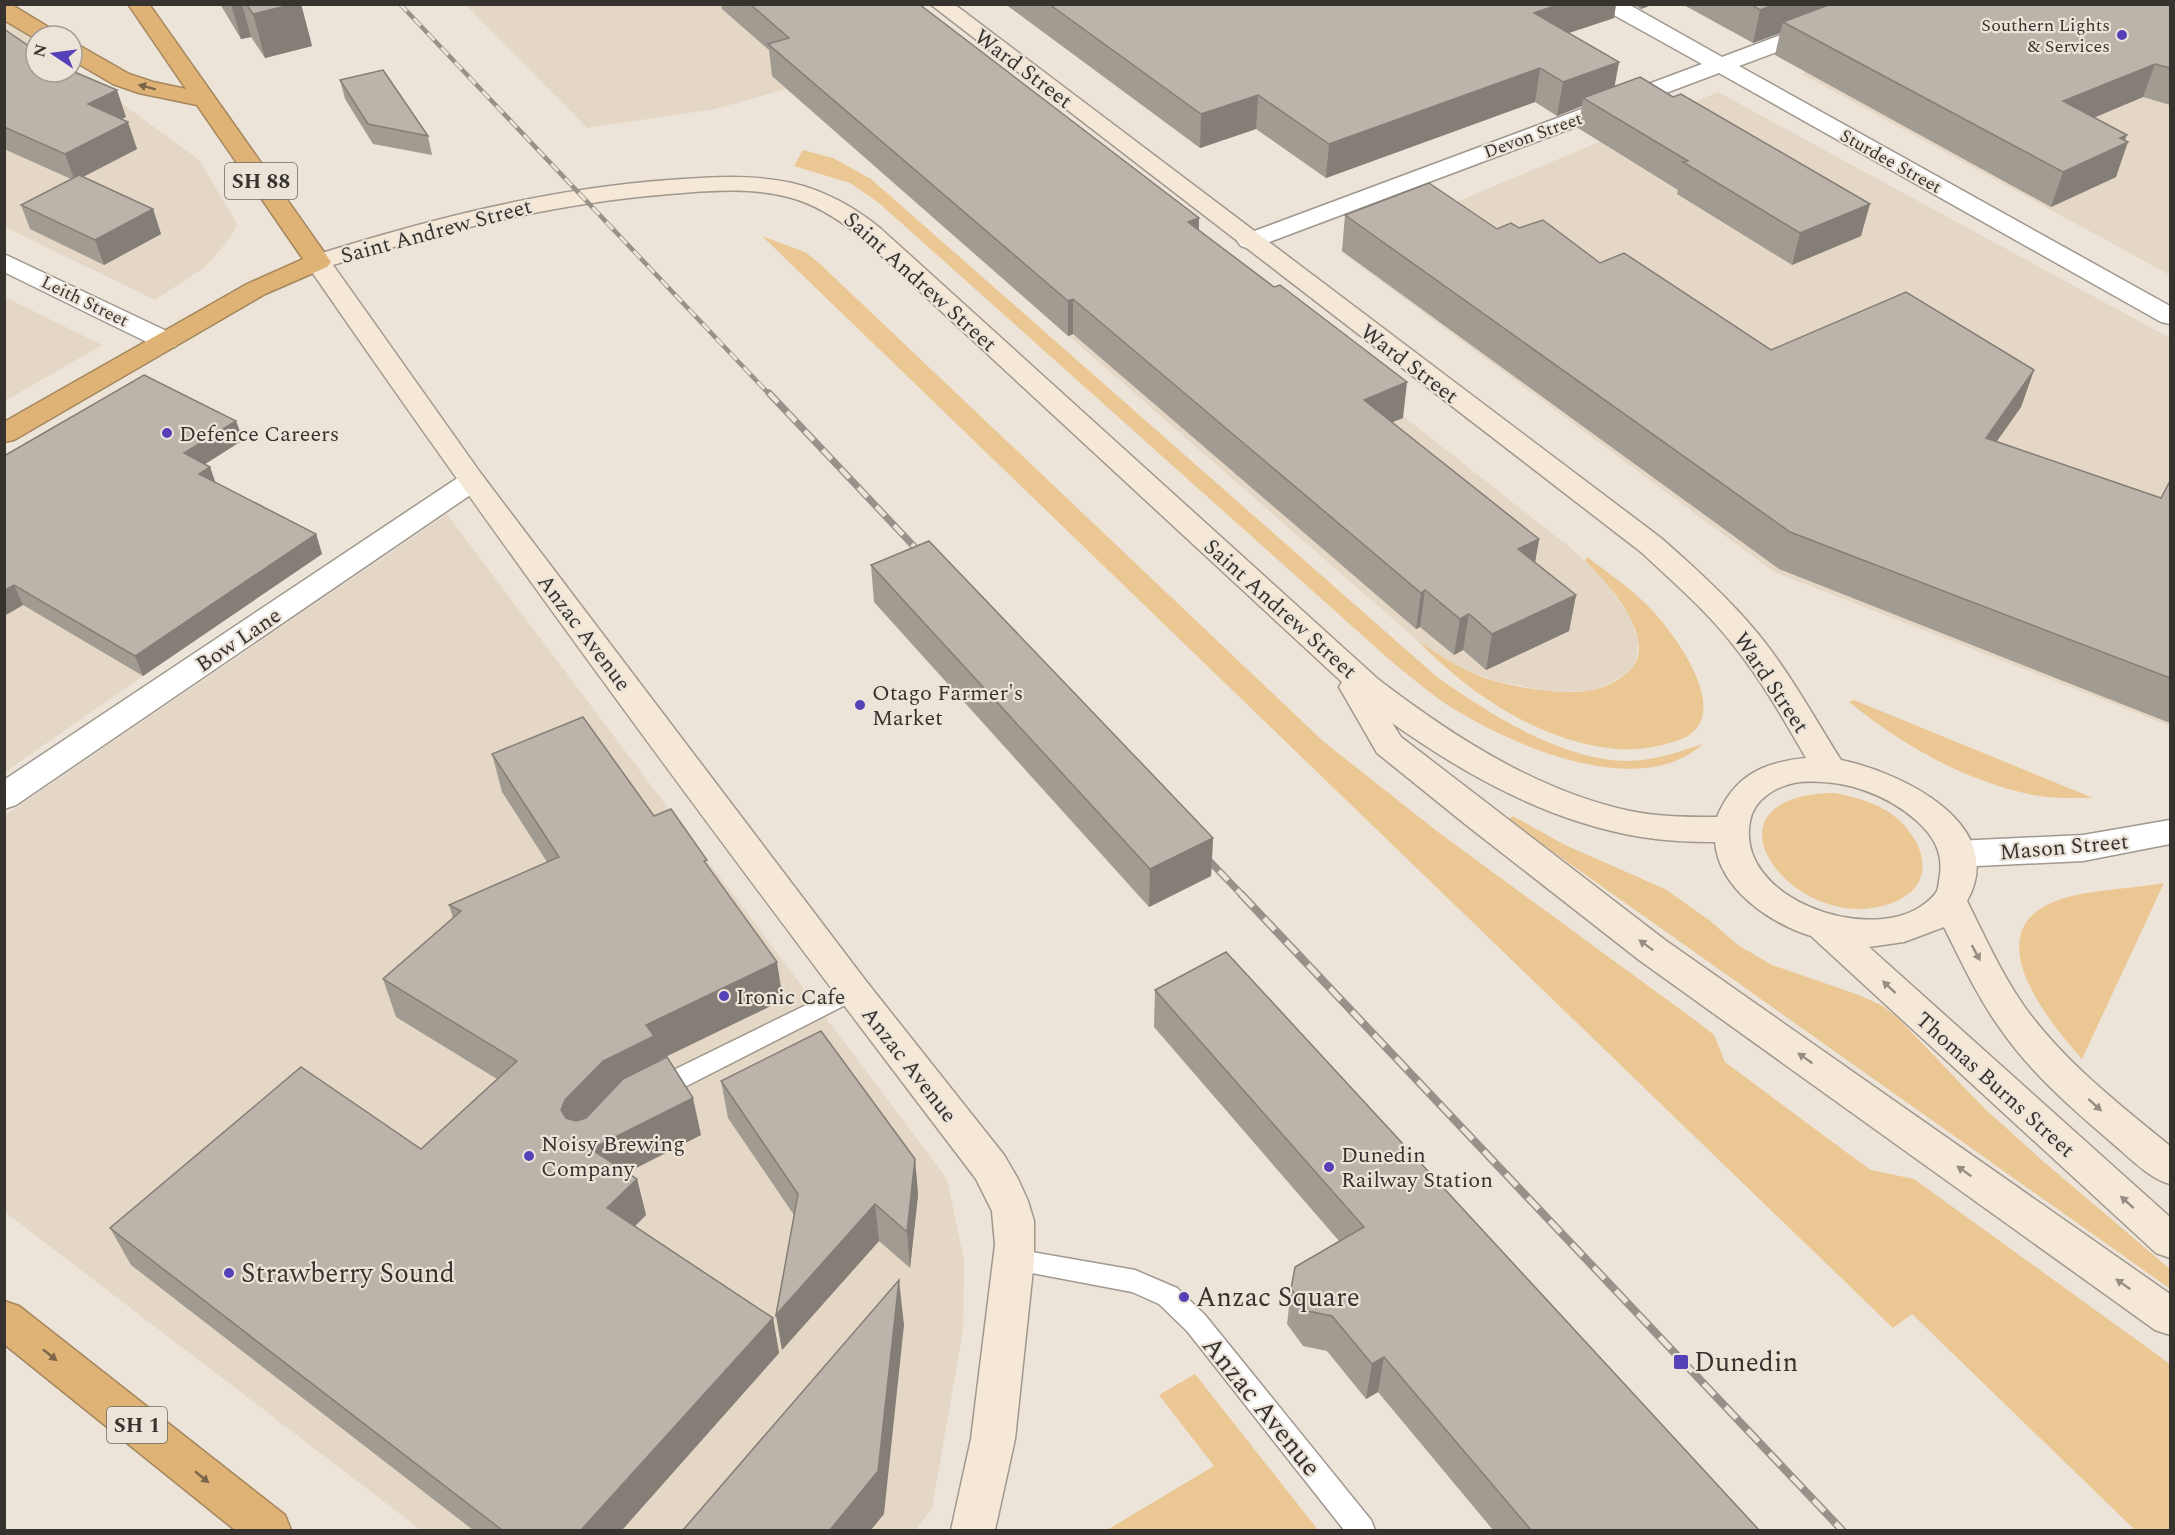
<svg xmlns="http://www.w3.org/2000/svg" width="2175" height="1535" viewBox="0 0 2175 1535" font-family="Spectral,serif">
	<style>
		.built { fill: #e4d7c6 }
		.green { fill: #ebc794 }
		.lines { fill: none; stroke-linecap: round; stroke-linejoin: round }
		.lane-casing { stroke: #a0988e; stroke-width: 3 }
		.street-casing { stroke: #a0988e; stroke-width: 3 }
		.secondary-casing { stroke: #a0988e; stroke-width: 3 }
		.highway-casing { stroke: #a4865d; stroke-width: 3 }
		.lane { fill: #fff; fill-rule: evenodd }
		.street { fill: #fff; fill-rule: evenodd }
		.secondary { fill: #f5e8d6; fill-rule: evenodd }
		.highway { fill: #dfb376; fill-rule: evenodd }
		.rail-far2-casing { stroke: #979189; stroke-width: 4.5 }
		.rail-far1-casing { stroke: #979189; stroke-width: 7 }
		.rail-casing { stroke: #979189; stroke-width: 8 }
		.rail-far2 { stroke: #ece4d9; stroke-width: 3; stroke-dasharray: 10; stroke-linecap: butt }
		.rail-far1 { stroke: #ece4d9; stroke-width: 4.5; stroke-dasharray: 13; stroke-linecap: butt }
		.rail { stroke: #ece4d9; stroke-width: 5; stroke-dasharray: 16; stroke-linecap: butt }
		.wall { fill: #a29b92 }
		.shaded-wall { fill: #847e77 }
		.building { fill: #bcb4aa; stroke: #847e77; stroke-width: 1.5 }
		.oneway { fill: #7a664b }
		.oneway2 { fill: #968e82 }
		.poi-dot { fill: #5540b7; stroke: #ece4d9; stroke-width: 2 }
		.labels { text-anchor: middle; stroke-width: 4.5; stroke-linejoin: round; paint-order: stroke }
		.far-poi-label { font-size: 18px; fill: #36332e; stroke: #ece4d9; text-anchor: end }
		.far-street-label { font-size: 18px; fill: #36332e; stroke: #ece4d9 }
		.shield { fill: #ece4d9; stroke: #6d6861; stroke-width: 1.5 }
		.shield-label { font-size: 21px; font-weight: bold; fill: #36332e }
		.street-label { font-size: 22px; fill: #36332e; stroke: #ece4d9 }
		.poi-label { font-size: 22px; fill: #36332e; stroke: #ece4d9; text-anchor: start }
		.near-poi-label { font-size: 27px; fill: #36332e; stroke: #ece4d9; text-anchor: start }
		.near-street-label { font-size: 27px; fill: #36332e; stroke: #ece4d9 }
	</style>
	<rect width="100%" height="100%" fill="#ece4d9"/>
	<g class="built">
		<path d="M466,5H881L1572,549L1605,581L1631,618L1638,641L1637,655L1634,666L1626,675L1592,691L1553,692L1496,681L1465,670L1440,656L1417,640L786,89L715,109L587,128Z"/>
		<path d="M1989,5H2170V275L1802,74Z"/>
		<path d="M4,21L36,42V72H72V67L199,160L237,224L231,237L205,267L155,300L5,227Z"/>
		<path d="M1718,92L2170,338V726L1774,572L1340,251Z"/>
		<path d="M4,297H5L102,345L5,401Z"/>
		<path d="M447,514L947,1179L964,1260L963,1330L932,1508L916,1530H421L5,1212L4,816Z"/>
		<path d="M5,594L143,676L5,772Z"/>
	</g>
	<g class="green">
		<path d="M803,150L833,158L871,179L1437,677C1490,714 1560,760 1627,761C1653,761 1678,752 1703,744C1639,802 1511,745 1449,706C1429,693 1410,676 1391,661L879,203L850,183L794,166Z"/>
		<path d="M762,236L805,252L819,263L1324,742L1438,832L1703,1026L1714,1035L1725,1062L1850,1155L1871,1170L1914,1179L2170,1364V1530H2135L1912,1314L1893,1328Z"/>
		<path d="M1587,557C1606,571 1626,585 1644,602C1671,627 1740,718 1679,740C1659,747 1637,751 1616,749C1540,742 1468,693 1417,640C1442,658 1468,674 1498,682C1523,688 1550,693 1576,692C1591,692 1606,687 1619,679C1670,650 1610,585 1585,561Z"/>
		<path d="M1854,700L2093,798C2073,798 2053,799 2033,795C1965,781 1902,745 1849,702Z"/>
		<path d="M1835,793C1853,797 1871,801 1887,811C1924,835 1943,886 1889,904C1793,937 1688,795 1835,793Z"/>
		<path d="M1513,816L1565,845L1665,889L1709,920L1738,945L1772,965L1859,995L1883,1006L1899,1019L1984,1108L2044,1162L2170,1269V1286L2169,1288L1508,820Z"/>
		<path d="M2164,883L2082,1059C2051,1024 1977,936 2051,903C2078,890 2132,889 2164,883Z"/>
		<path d="M1195,1374L1318,1530H1107L1214,1466L1159,1395Z"/>
	</g>
	<g class="lines">
		<defs>
			<g id="lane">
				<path d="M853,982L861,985L865,991L861,997L665,1097L656,1100L647,1097L644,1090L647,1083Z"/>
				<path d="M1014,1249L1135,1270L1177,1288L1205,1315L1371,1520L1375,1530H1344L1187,1331L1159,1304L1132,1292L1005,1268L1001,1260L1005,1252Z"/>
			</g>
			<g id="street">
				<path d="M1601,4H1628L1722,57L1863,4H1894L1892,9L1739,66L2170,306V324L2161,322L1719,73L1259,246L1250,249L1241,246L1237,241L1241,236L1702,64L1603,9Z"/>
				<path d="M4,254L175,335L179,341L175,347L166,349L157,347L4,272Z"/>
				<path d="M472,472L482,475L486,481L482,487L16,805L4,809V780L462,475Z"/>
				<path d="M2170,820V844L2083,861L1956,867L1944,863L1939,854L1944,845L1956,841L2083,835Z"/>
			</g>
			<path id="secondary" d="M930,4H954L1661,538C1694,567 1726,596 1754,629C1788,669 1813,716 1841,760C1900,772 2010,824 1967,901C1985,937 2001,973 2024,1006C2063,1061 2119,1104 2170,1146V1184C2148,1178 2129,1157 2111,1142C2071,1108 2029,1071 1999,1027C1977,996 1961,961 1944,927L1904,942L1869,947L2170,1217V1258L2156,1253L1811,936C1770,923 1719,889 1715,842C1691,842 1666,841 1641,837C1550,822 1467,776 1392,723L1401,737L1665,940L2170,1294V1335L2155,1330L1639,960L1465,824L1377,753L1339,687L1342,682L862,238C840,220 816,204 788,197C750,187 709,191 670,194C554,203 444,231 333,265L482,475L866,981L1004,1155L1018,1179L1028,1201L1034,1221V1260L1015,1439L995,1530H951L971,1439L995,1245L992,1211L976,1179C746,878 520,574 305,262L309,257C427,220 545,189 669,180C710,177 751,174 792,183C825,191 853,206 880,228L1379,680C1454,737 1537,791 1630,811C1659,817 1688,817 1717,817C1734,776 1763,762 1806,758C1784,720 1762,681 1734,646C1707,611 1673,582 1641,552ZM1800,782C1843,779 1886,793 1918,822C1933,836 1943,852 1940,874C1939,879 1939,886 1937,891C1933,898 1926,903 1920,907C1865,943 1735,898 1750,821C1754,798 1778,785 1800,782Z"/>
			<g id="highway">
				<path d="M4,4L12,5L55,31L58,36H36V39L4,20Z"/>
				<path d="M128,4H149L331,262L327,267L265,294L14,440L4,442V422L247,284L303,259L197,105L139,93L113,84L72,60V44L80,46L129,74L153,82L186,89Z"/>
				<path d="M4,1301L19,1306L285,1515L291,1530H235L4,1344Z"/>
			</g>
		</defs>
		<use href="#lane" class="lane-casing"/>
		<use href="#street" class="street-casing"/>
		<use href="#secondary" class="secondary-casing"/>
		<use href="#highway" class="highway-casing"/>
		<use href="#lane" class="lane"/>
		<use href="#street" class="street"/>
		<use href="#secondary" class="secondary"/>
		<use href="#highway" class="highway"/>
		<defs>
			<path id="rail-far2" d="M400,4L770,395"/>
			<g id="rail-far1">
				<path d="M769,393L926,559"/>
				<path d="M1201,852L1243,896"/>
			</g>
			<path id="rail" d="M1242,895L1842,1530"/>
		</defs>
		<use href="#rail-far2" class="rail-far2-casing"/>
		<use href="#rail-far1" class="rail-far1-casing"/>
		<use href="#rail" class="rail-casing"/>
		<use href="#rail-far2" class="rail-far2"/>
		<use href="#rail-far1" class="rail-far1"/>
		<use href="#rail" class="rail"/>
	</g>
	<g class="wall">
		<path d="M220,4H301L312,46L265,58L251,37L241,39Z"/>
		<path d="M721,4H919L1199,218V230L1403,418L1392,422L1539,539L1535,562L1576,595L1569,631L1486,670L1463,650L1454,655L1420,627L1416,629L1073,334L1068,336L772,76L769,50L722,9Z"/>
		<path d="M1005,4H1616L1614,18L1569,33L1619,62L1614,86L1861,236L1792,265L1677,194L1678,190L1578,128L1582,106L1557,116L1535,102L1326,178L1256,129L1200,148Z"/>
		<path d="M1633,4H1654L1641,9Z"/>
		<path d="M1682,4H2170V105L2143,97L2094,118L2124,140L2116,177L2051,207L1775,55L1780,33L1753,43Z"/>
		<path d="M4,29L126,117L121,119L137,149L83,177L153,209L161,234L104,265L30,229L21,205L71,179L4,149Z"/>
		<path d="M340,80L428,136L432,155L373,144L345,99Z"/>
		<path d="M1345,215L1497,229L1519,228L1600,263L1771,350L2034,370L2021,407L1997,441L2161,498L2170,481V723L1779,569L1342,251Z"/>
		<path d="M236,421L243,440L205,464L210,467L215,482L316,534L322,554L143,676L23,605L4,616V456Z"/>
		<path d="M871,565L1213,838L1211,876L1149,907L874,602Z"/>
		<path d="M492,754L654,816L708,866L783,1000L659,1060L701,1135L627,1172L637,1179L646,1215L635,1226L773,1318L779,1353L622,1530H473L131,1265L110,1228L421,1149L497,1079L396,1017L383,979L453,918L449,905L547,862L502,792Z"/>
		<path d="M1155,990L1759,1530H1493L1378,1392L1366,1399L1327,1351L1303,1346L1287,1324L1291,1289L1339,1241L1154,1027Z"/>
		<path d="M721,1081L915,1159L918,1195L910,1268L879,1241L782,1350L776,1315L794,1215L728,1118Z"/>
	</g>
	<g class="shaded-wall">
		<path d="M231,4H242L251,37L241,39Z"/>
		<path d="M294,4H301L312,46L265,58L253,14Z"/>
		<path d="M1560,4H1616L1614,18L1529,46L1534,13Z"/>
		<path d="M1642,4H1654L1641,9Z"/>
		<path d="M1776,4H1855L1783,22L1780,33L1753,43L1760,10Z"/>
		<path d="M1619,62L1613,95L1583,98L1582,106L1557,116L1563,82Z"/>
		<path d="M2155,64L2143,97L2051,135L2063,101Z"/>
		<path d="M1540,68L1535,102L1326,178L1329,144Z"/>
		<path d="M117,90L126,117L98,131L88,104Z"/>
		<path d="M1258,95L1256,129L1200,148L1201,114Z"/>
		<path d="M128,122L137,149L75,181L65,154Z"/>
		<path d="M2127,135L2123,145L2128,142L2116,177L2051,207L2063,172L2120,138Z"/>
		<path d="M1870,204L1861,236L1792,265L1800,233Z"/>
		<path d="M153,209L161,234L104,265L95,240Z"/>
		<path d="M1199,218L1198,252L1188,222Z"/>
		<path d="M1073,299V334L1068,336V301Z"/>
		<path d="M2034,370L2021,407L1973,475L1986,438Z"/>
		<path d="M1407,382L1403,418L1360,435L1364,400Z"/>
		<path d="M236,421L243,440L191,473L184,453Z"/>
		<path d="M210,467L217,487L199,474Z"/>
		<path d="M316,534L322,554L143,676L135,656Z"/>
		<path d="M1539,539L1533,575L1518,549Z"/>
		<path d="M14,585L23,605L4,616V591Z"/>
		<path d="M1425,590L1420,627L1416,629L1421,593Z"/>
		<path d="M1576,595L1569,631L1486,670L1492,634Z"/>
		<path d="M1469,614L1463,650L1454,655L1460,619Z"/>
		<path d="M1213,838L1211,876L1149,907L1150,869Z"/>
		<path d="M777,962L783,1000L659,1060L575,1137L561,1110L565,1100L603,1061L646,1025Z"/>
		<path d="M693,1098L701,1135L601,1186L591,1149Z"/>
		<path d="M915,1159L918,1195L910,1268L907,1232Z"/>
		<path d="M637,1179L646,1215L617,1244L607,1208Z"/>
		<path d="M875,1204L879,1241L782,1350L776,1315Z"/>
		<path d="M899,1280L904,1325L884,1514L871,1530H830Z"/>
		<path d="M773,1318L779,1353L622,1530H581Z"/>
		<path d="M1384,1357L1378,1392L1366,1399L1372,1364Z"/>
	</g>
	<g class="building">
		<path d="M246,4H294L253,14Z"/>
		<path d="M750,4H919L1199,218L1188,222L1274,287L1280,285L1407,382L1364,400L1539,539L1518,549L1576,595L1492,634L1469,614L1460,619L1425,590L1421,593L1073,299L1068,301L768,44L789,38Z"/>
		<path d="M1049,4H1560L1534,13L1619,62L1563,82L1540,68L1329,144L1258,95L1201,114Z"/>
		<path d="M1750,4H1776L1760,10Z"/>
		<path d="M1831,4H2170V68L2155,64L2063,101L2127,135L2120,138L2128,142L2063,172L1783,22Z"/>
		<path d="M4,29L36,51V72H72V71L117,90L88,104L128,122L65,154L4,127Z"/>
		<path d="M383,70L428,136L368,124L340,80Z"/>
		<path d="M1640,77L1673,97L1681,94L1870,204L1800,233L1683,162L1688,161L1583,98Z"/>
		<path d="M79,175L153,209L95,240L21,205Z"/>
		<path d="M1429,183L1497,229L1511,223L1519,228L1543,220L1600,263L1624,253L1771,350L1906,292L2034,370L1986,438L2161,498L2170,481V678L1790,532L1345,215Z"/>
		<path d="M144,375L236,421L184,453L210,467L199,474L316,534L135,656L14,585L4,591V456Z"/>
		<path d="M929,541L1213,838L1150,869L871,565Z"/>
		<path d="M583,717L654,816L671,809L707,860L704,861L777,962L646,1025L654,1036L603,1061L565,1100L561,1110L566,1118L576,1121L586,1118L623,1079L667,1057L693,1098L591,1149L637,1179L607,1208L773,1318L581,1530H502L110,1228L301,1067L421,1149L517,1061L383,979L461,911L449,905L559,857L492,754Z"/>
		<path d="M1226,952L1759,1530H1531L1384,1357L1372,1364L1332,1316L1308,1311L1291,1289L1295,1267L1364,1227L1155,990Z"/>
		<path d="M821,1031L915,1159L907,1232L875,1204L776,1315L798,1194L721,1081Z"/>
		<path d="M899,1280L878,1471L830,1530H683Z"/>
	</g>
	<defs><path id="oneway-solid" d="M-6-.8H1V-3.2L6.5 0L1 3.2V.8H-6Z" transform="scale(1.5)"/></defs>
	<g class="oneway">
		<use href="#oneway-solid" transform="translate(147 87) rotate(-165)"/>
		<use href="#oneway-solid" transform="translate(50 1355) rotate(39)"/>
		<use href="#oneway-solid" transform="translate(202 1477) rotate(39)"/>
	</g>
	<g class="oneway2">
		<use href="#oneway-solid" transform="translate(1646 945) rotate(-143)"/>
		<use href="#oneway-solid" transform="translate(1976 953) rotate(62)"/>
		<use href="#oneway-solid" transform="translate(1889 987) rotate(-137)"/>
		<use href="#oneway-solid" transform="translate(1805 1058) rotate(-145)"/>
		<use href="#oneway-solid" transform="translate(2095 1105) rotate(42)"/>
		<use href="#oneway-solid" transform="translate(1964 1171) rotate(-145)"/>
		<use href="#oneway-solid" transform="translate(2127 1202) rotate(-138)"/>
		<use href="#oneway-solid" transform="translate(2123 1284) rotate(-145)"/>
	</g>
	<g class="poi-dot">
		<circle cx="2122" cy="35" r="6"/>
		<circle cx="167" cy="433" r="6"/>
		<circle cx="860" cy="705" r="6"/>
		<circle cx="724" cy="996" r="6"/>
		<circle cx="529" cy="1156" r="6"/>
		<circle cx="1329" cy="1167" r="6"/>
		<circle cx="229" cy="1273" r="6"/>
		<circle cx="1184" cy="1297" r="6"/>
		<rect x="1673" y="1354" width="16" height="16" rx="3"/>
	</g>
	<g class="labels">
		<g class="far-poi-label">
			<text x="2110" y="31">Southern Lights<tspan x="2110" dy="21">&amp; Services</tspan></text>
		</g>
		<g class="far-street-label">
			<text transform="translate(1533 135) rotate(-20)" y="6">Devon Street</text>
			<text transform="translate(1891 161) rotate(29)" y="6">Sturdee Street</text>
			<text transform="translate(85 301) rotate(26)" y="6">Leith Street</text>
		</g>
		<g class="shield">
			<rect x="225" y="163" width="72" height="36" rx="4.5"/>
			<rect x="107" y="1407" width="60" height="36" rx="4.5"/>
		</g>
		<g class="shield-label">
			<text x="261" y="188">SH 88</text>
			<text x="137" y="1432">SH 1</text>
		</g>
		<g class="street-label">
			<text transform="translate(1024 68) rotate(37)" y="8">Ward Street</text>
			<text transform="translate(436 230) rotate(-15)" y="8">Saint Andrew Street</text>
			<text transform="translate(921 281) rotate(42)" y="8">Saint Andrew Street</text>
			<text transform="translate(1410 363) rotate(37)" y="8">Ward Street</text>
			<text transform="translate(1281 608) rotate(42)" y="8">Saint Andrew Street</text>
			<text transform="translate(585 632) rotate(53)" y="8">Anzac Avenue</text>
			<text transform="translate(238 639) rotate(-34)" y="8">Bow Lane</text>
			<text transform="translate(1772 682) rotate(56)" y="8">Ward Street</text>
			<text transform="translate(2064 846) rotate(-5)" y="8">Mason Street</text>
			<text transform="translate(910 1064) rotate(52)" y="8">Anzac Avenue</text>
			<text transform="translate(1996 1084) rotate(42)" y="8">Thomas Burns Street</text>
		</g>
		<g class="poi-label">
			<text x="179" y="441">Defence Careers</text>
			<text x="872" y="700">Otago Farmer's<tspan x="872" dy="25">Market</tspan></text>
			<text x="736" y="1004">Ironic Cafe</text>
			<text x="541" y="1151">Noisy Brewing<tspan x="541" dy="25">Company</tspan></text>
			<text x="1341" y="1162">Dunedin<tspan x="1341" dy="25">Railway Station</tspan></text>
		</g>
		<g class="near-poi-label">
			<text x="241" y="1282">Strawberry Sound</text>
			<text x="1196" y="1306">Anzac Square</text>
			<text x="1694" y="1371">Dunedin</text>
		</g>
		<g class="near-street-label">
			<text transform="translate(1262 1406) rotate(51)" y="9">Anzac Avenue</text>
		</g>
	</g>
	<rect width="2175" height="1535" fill="none" stroke="#36332e" stroke-width="12"/>
	<g transform="translate(54 54) rotate(283)"><circle r="28" fill="#ece4d9" stroke="#a39d95" stroke-width="1.5"/>
	<path d="M0-4.5L10 22L0 15L-10 22Z" fill="#5540b7"/>
	<text y="-9" font-size="16" font-weight="bold" text-anchor="middle" fill="#36332e">N</text>
	</g>
</svg>
